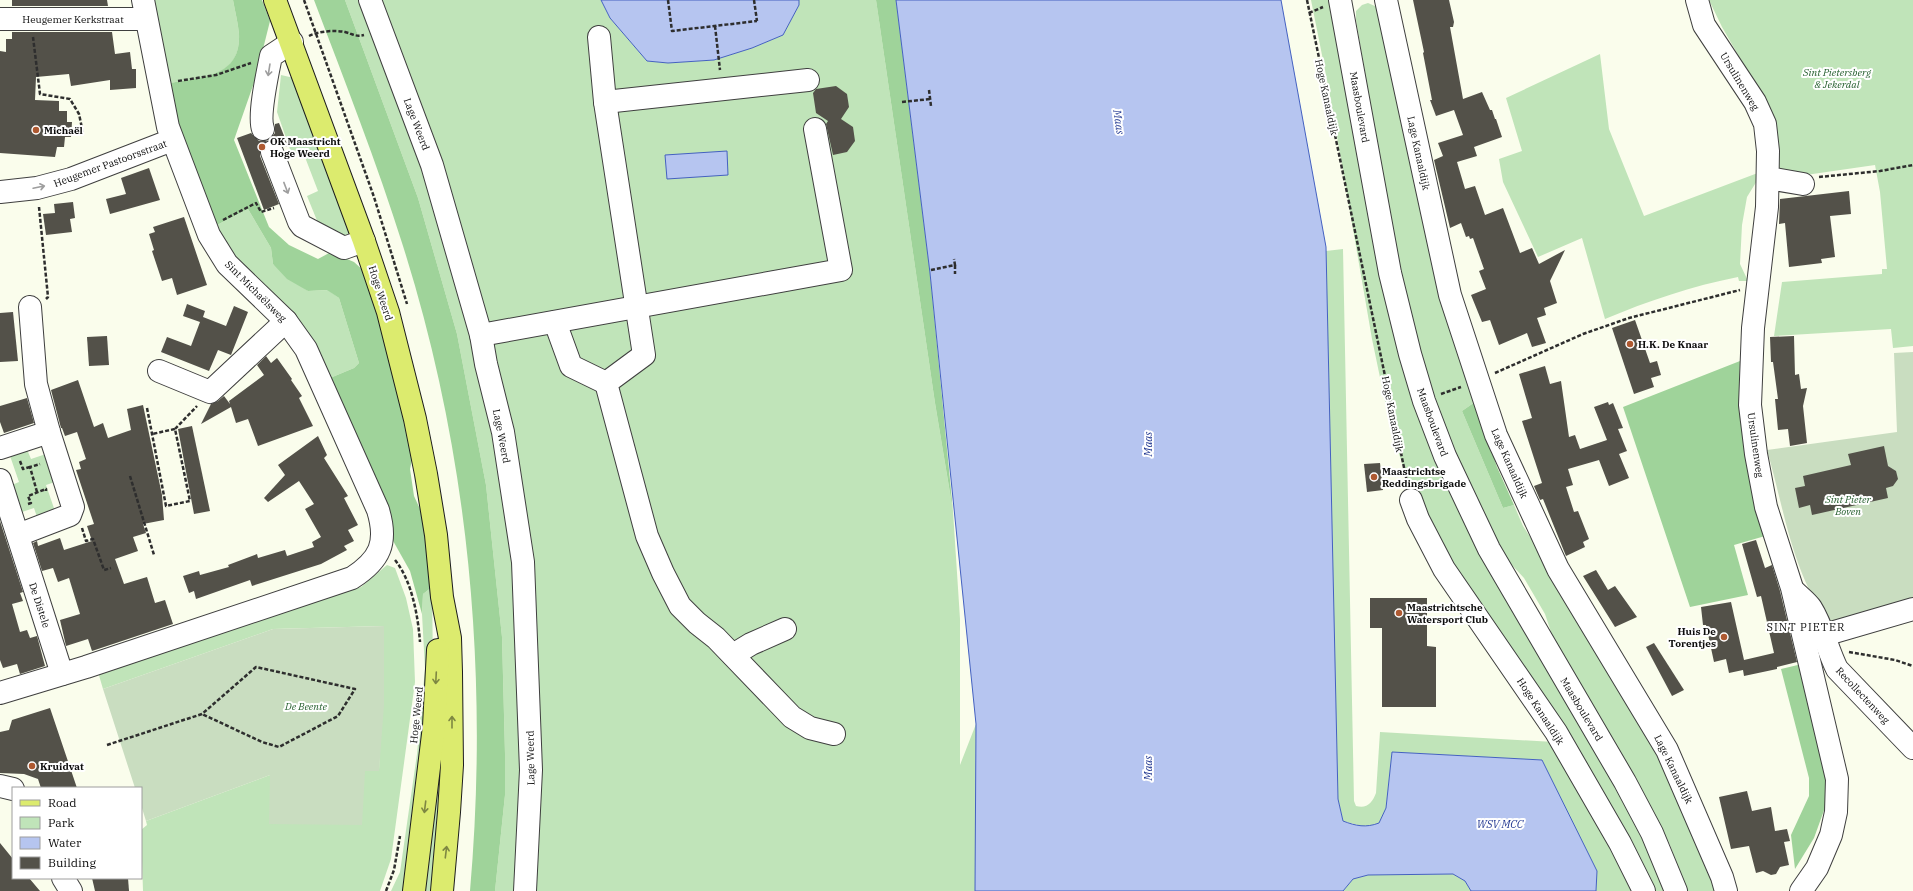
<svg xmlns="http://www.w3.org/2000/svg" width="1913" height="891" viewBox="0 0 1913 891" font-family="'IBM Plex Serif',serif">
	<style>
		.green { fill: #c0e4b9 }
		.forest { fill: #9fd39a }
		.cemetery { fill: #c9ddc0 }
		.water { fill: #b6c5f0; stroke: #4461c0 }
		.building { fill: #535149 }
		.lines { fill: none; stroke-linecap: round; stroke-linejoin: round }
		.minor-casing { stroke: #3f3f3f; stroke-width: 24 }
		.major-casing { stroke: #1d1d1d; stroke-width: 24 }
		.path { stroke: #2e2e2e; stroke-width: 2.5; stroke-dasharray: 4 2; stroke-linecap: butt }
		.minor { stroke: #fff; stroke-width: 22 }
		.major { stroke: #dceb6e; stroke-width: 22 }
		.oneway { stroke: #9e9e9e }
		.oneway2 { stroke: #7e8742 }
		.poi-dot { fill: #ae5931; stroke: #fff; stroke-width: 1.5 }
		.labels { text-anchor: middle; stroke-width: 4; stroke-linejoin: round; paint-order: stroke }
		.street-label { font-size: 10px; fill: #0c0c0c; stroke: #fff }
		.park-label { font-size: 10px; font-style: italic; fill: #235d2c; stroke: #fff }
		.poi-label { font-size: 10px; font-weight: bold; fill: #0c0c0c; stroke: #fff; text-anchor: start }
		.water-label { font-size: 11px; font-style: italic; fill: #213791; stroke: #fff }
		.neighbourhood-label { font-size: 11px; letter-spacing: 1px; fill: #0c0c0c; stroke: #fff }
	</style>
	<rect width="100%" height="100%" fill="#fafdec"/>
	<g class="green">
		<path d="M152,0H233C235,11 238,23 239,34C241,80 199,77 165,84Z"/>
		<path d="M345,0H601L610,18L647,61L668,63L714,60L752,48L783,35L799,5V0H876L935,403L953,511L960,619V765L976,724L975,891H495L505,795V754L502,637L486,485L457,334L418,198Z"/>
		<path d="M1311,0H1331L1405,366L1610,771L1668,891H1644L1421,514L1392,435L1372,339L1329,90Z"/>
		<path d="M1709,0H1913V346L1893,348L1891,329L1774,336L1782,282L1882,274V269H1887L1880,192L1875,165L1778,179L1764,100L1722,27Z"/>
		<path d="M1368,3L1377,7L1475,402L1462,411L1503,508L1514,505L1523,526L1552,571L1664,760L1722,891H1687L1670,845L1639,784L1554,641L1545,614L1524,578L1497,549L1464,477L1436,404L1410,324L1382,174L1356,20V11L1362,5Z"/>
		<path d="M1600,54L1609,129L1644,216L1763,171L1747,197L1742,225L1740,264L1748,281H1739L1738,277C1692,286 1648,301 1605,319L1582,238L1538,257L1503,182L1499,159L1522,151L1506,98Z"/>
		<path d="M281,75L294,78L351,230L345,238L318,223L307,196L318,191L303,152L292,155L277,112Z"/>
		<path d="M248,209L271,248L273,264L308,291L328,290L339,298L359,363L354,368L330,378L296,319L276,296L241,267L213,227Z"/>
		<path d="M1343,249L1354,801L1356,806C1367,809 1372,803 1376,793L1380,732L1554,742L1634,891H1596L1597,871L1542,760L1392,752L1386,808L1379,823L1365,827L1343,821L1338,799L1326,251Z"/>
		<path d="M26,447L31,459L49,453L58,481L46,485L56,514L38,520L34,508L16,514L7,487L19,482L9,453Z"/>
		<path d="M387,565L395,568L406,598L413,629L415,682L391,859L380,891H143L141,830L147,825L146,821L270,775L379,770L384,626L273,629L103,689L98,672L361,587Z"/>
		<path d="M432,587L433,669L409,891H391L400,872L417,754L425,669L422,614L423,594Z"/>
		<path d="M440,759L434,891H419Z"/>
		<path d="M1453,874L1465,881L1471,891H1343L1353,879L1368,875Z"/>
	</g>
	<g class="forest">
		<path d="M233,0H262L270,21L256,77L234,140L269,227L289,245L318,259L331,252L354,262L365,272L375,303L413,455L410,469L414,496L425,520L432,587L423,594L422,614L410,571L392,539V518L363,448L330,378L354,368L359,363L339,298L327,290L308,291L287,279L273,264L271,248L248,209L213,227L165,84C199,77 241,79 239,34C238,23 235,11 233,0Z"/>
		<path d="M314,0H345L418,198L457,334L486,485L502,637L505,754V795L495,891H470C489,674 469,454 403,246C377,163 345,82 314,0Z"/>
		<path d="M876,0H896L930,273L953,511L935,403Z"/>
		<path d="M1740,361L1739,394L1746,435L1772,534L1734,545L1748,595L1690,607L1623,407Z"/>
		<path d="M1475,402L1497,467L1514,505L1503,508L1462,411Z"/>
		<path d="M1802,664L1826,771L1827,802L1814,838L1795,869L1791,835L1809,796V778L1781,669Z"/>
	</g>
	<g class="cemetery">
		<path d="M1913,352V601L1830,625C1791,570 1785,512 1767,450L1897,432L1894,353Z"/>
		<path d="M384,626V705L379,771H365L362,825L269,824L270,775L146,821L141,805V788H135L103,689L273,629Z"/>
	</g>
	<g class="water">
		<path d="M601,0H799V5L783,35L752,48L714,60L668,63L647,61L610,18Z"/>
		<path d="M896,0H1281L1326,247L1338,799L1343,821C1356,826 1366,828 1379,823L1386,808L1392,752L1542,760L1597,871L1596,891H1471L1465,881L1453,874L1368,875L1353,879L1343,891H975L976,724L930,273Z"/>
		<path d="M727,151L728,175L667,179L665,155Z"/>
	</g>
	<g class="building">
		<path d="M12,0H107L108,6H12Z"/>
		<path d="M1413,0H1449L1454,22L1453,27H1450L1463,99L1482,92L1490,110H1492L1495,119H1496L1502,137L1474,147L1477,156L1457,162L1465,189L1475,186L1485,215L1503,208L1520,253L1532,248L1539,264L1565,250L1550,281L1557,303L1544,308L1546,315L1537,318L1546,343L1532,347L1527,333L1499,345L1490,320L1482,322L1471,295L1486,289L1479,271L1484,269L1473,238L1470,239L1469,236L1466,237L1461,223L1450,228L1434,160L1443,156L1438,143L1463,135L1454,110L1436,116L1430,100H1432L1423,53L1424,52Z"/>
		<path d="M12,32H112L115,54L130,52L132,69H136V88L110,90V80L71,86L69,74L36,77L35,100L59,101V111H67V122H72L71,137H65L64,147H57L55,157L0,153V51L6,52V39H12Z"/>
		<path d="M836,86L847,94L849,107L841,119L853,127L855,141L847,152L833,155L826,124L828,121L816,113L813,93L816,89Z"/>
		<path d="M279,123L288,146L284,147L280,142L274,140H268L263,144L260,150V156L279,204L264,210L237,138L251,133L259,141H266L271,138L275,133V124Z"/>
		<path d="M149,168L160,200L110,214L106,199L126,194L121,178Z"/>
		<path d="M1849,191L1851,214L1830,216L1835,257L1821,259L1822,263L1789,267L1785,223L1779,224L1780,199Z"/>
		<path d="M73,202L75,218L70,219L72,232L46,235L43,214L55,213L54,204Z"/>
		<path d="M184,217L207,285L177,295L172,278L162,281L152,251L154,250L149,234L155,232L153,227Z"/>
		<path d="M187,304L205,311L203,317L226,326L234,306L248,312L231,355L218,350L209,371L161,352L167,337L191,346L200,322L183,316Z"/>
		<path d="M13,312L18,361L0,362V313Z"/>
		<path d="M1635,320L1650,363L1657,361L1661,375L1651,378L1654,387L1634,394L1612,328Z"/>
		<path d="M107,336L109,365L89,366L87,337Z"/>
		<path d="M1794,336L1795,375L1799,374L1801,389L1807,388L1803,406L1807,443L1790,446L1788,429L1778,430L1775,399H1778L1773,362H1771L1770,337Z"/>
		<path d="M266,356L271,363L277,358L292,379L291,380L302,396L299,398L313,426L258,446L248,419L236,423L231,407L201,424L211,404L218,401L224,396L230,404L229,401L264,375L257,365Z"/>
		<path d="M1545,366L1550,384L1561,381L1569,437L1575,435L1580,449L1607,440L1594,407L1608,402L1609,405L1613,403L1623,428L1618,429L1627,451L1619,454L1629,478L1609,486L1599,460L1568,469L1573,485L1566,487L1574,512L1578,511L1589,539L1583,542L1585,547L1566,556L1543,499L1540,500L1534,486L1542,483L1522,421L1532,418L1519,374Z"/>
		<path d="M78,380L94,427L103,423L108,438L131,430L127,409L143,405L162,495L164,520L143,524L146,533L133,537L138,551L115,559L124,584L147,577L155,603L165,600L173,624L92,651L88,639L66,646L60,620L80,614L69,578L58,582L53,568L42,571L33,543L37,541L38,546L60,538L64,550L92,541L87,526L94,524L76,470L81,469L79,462L86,459L77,432L65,436L62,428H61L51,390Z"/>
		<path d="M27,398L34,423L4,433L0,422V406Z"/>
		<path d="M192,426L210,511L194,514L178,429Z"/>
		<path d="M318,436L327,455L324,458L348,496L344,498L358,525L348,530L354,541L344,546L347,550L321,564L252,586L250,580L196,599L194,591L189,593L183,576L199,571L200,575L229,567L228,565L257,554L258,558L285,550L287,556L314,547L312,542L321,537L305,509L314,504L299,481L268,502L264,498L285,475L278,465Z"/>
		<path d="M1884,446L1888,466L1896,471L1898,479L1893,486L1886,488L1888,498L1812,515L1810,505L1799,508L1795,488L1805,486L1803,476L1851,465L1848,454Z"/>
		<path d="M1380,463L1383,490L1367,492L1364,464Z"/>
		<path d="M0,521L23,592L20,593L23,601L12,604L20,632L27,630L30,638L37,636L45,666L20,674L17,664L3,668L0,660Z"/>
		<path d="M1756,540L1765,568L1772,565L1780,591L1797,662L1777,667V669L1744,676L1743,670L1729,673L1726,659L1714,662L1706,625H1703L1701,607L1731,602L1744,660L1774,653L1761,596L1757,597L1742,544Z"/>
		<path d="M1596,570L1608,590L1615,586L1637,617L1615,627L1583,576Z"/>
		<path d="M1370,598H1427V646L1436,647V707H1382V628H1370Z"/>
		<path d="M1654,643L1684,690L1672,696L1646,647Z"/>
		<path d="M50,708L77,788H41L38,779L24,774L0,773V732L9,730L12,720Z"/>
		<path d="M1747,791L1752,811L1771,807L1775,831L1787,829L1790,841L1784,842L1789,865L1780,867L1776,874L1771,875L1763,871L1756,873L1749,846L1731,849L1719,797Z"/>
		<path d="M0,843L13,859V878H29L40,891H0Z"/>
		<path d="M92,878H128L129,891H95Z"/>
	</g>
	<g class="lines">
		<defs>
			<g id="minor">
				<path d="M370,0L432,165L481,335L486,364L503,432L523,562L531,770L525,891"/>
				<path d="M1340,0L1390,273L1410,354L1424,401L1445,456L1489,549L1625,782L1652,833L1676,891"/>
				<path d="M1386,0L1450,295L1496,435L1558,569L1667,750L1722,877L1726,891"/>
				<path d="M1697,0L1704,25L1755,102L1765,124L1768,151L1767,207L1753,328L1750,405L1756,454L1766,507L1792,588L1837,779L1836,812L1831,835L1817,868L1801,891"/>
				<path d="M0,19H146"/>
				<path d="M599,37L605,102L644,355L606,383L647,536L663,573L680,606L697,623L716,638L792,717L810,728L834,734"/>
				<path d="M605,102L808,80"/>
				<path d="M263,129C258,116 268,71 271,56L292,42"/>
				<path d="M272,152L299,222L302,226L344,248L364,241"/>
				<path d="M1768,178L1803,184"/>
				<path d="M0,192L37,188L71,179L172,140"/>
				<path d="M555,322L571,366L606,383"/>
				<path d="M481,335L841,270L815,129"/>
				<path d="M159,371L210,392L286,321"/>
				<path d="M0,448L49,432"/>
				<path d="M0,480L62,674"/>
				<path d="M1411,500L1418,519L1444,569L1556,732L1620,843L1644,891"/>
				<path d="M18,535L70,515L73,507L49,432L36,384L30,307"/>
				<path d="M1795,592C1800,597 1807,602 1811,608C1823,627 1827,649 1837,669L1913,748"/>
				<path d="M1824,635L1913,609"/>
				<path d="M733,655L751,644L785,629"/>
				<path d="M0,693L86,667L352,578C380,560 388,543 378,510L306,349L286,321L227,264L209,235L168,127L143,0"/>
				<path d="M0,786L13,789"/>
				<path d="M63,878L71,891"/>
			</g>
			<g id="major">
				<path d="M275,0L364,241L388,312L415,419L426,474L436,535L442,597L450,638L451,672L452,765L449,812L442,891"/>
				<path d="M414,891L434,726L438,650"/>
			</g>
		</defs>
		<use href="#minor" class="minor-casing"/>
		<use href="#major" class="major-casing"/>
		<g class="path">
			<path d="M304,0L374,197L407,304"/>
			<path d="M668,0L672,31L757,21"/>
			<path d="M754,0L757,21"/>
			<path d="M1307,0L1407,482"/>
			<path d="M1309,13L1323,7"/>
			<path d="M715,26L720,70"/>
			<path d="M309,36C319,31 334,30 345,32C353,34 355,37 364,35"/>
			<path d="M33,37L40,94L70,99L79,114L83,133"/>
			<path d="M178,81L216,75L251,63"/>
			<path d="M929,90L931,106"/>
			<path d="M902,102L930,99"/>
			<path d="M1819,177L1880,171L1913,165"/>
			<path d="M39,207L48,297L46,299"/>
			<path d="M223,220L256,203L261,212L274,208"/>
			<path d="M955,265V274"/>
			<path d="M931,270L955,265L954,259"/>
			<path d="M1495,373L1583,334L1629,318L1740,290"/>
			<path d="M1441,394L1461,387"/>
			<path d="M147,408L166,506L190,501L175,429L152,434"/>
			<path d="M175,429L197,406"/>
			<path d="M20,461L23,469L30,467"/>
			<path d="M130,476L154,555"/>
			<path d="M37,492L30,467L40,464"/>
			<path d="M28,504L31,503L28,496L46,489V491"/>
			<path d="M82,528L86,541L93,539L104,570L111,568"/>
			<path d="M395,560C412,581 418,616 420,642"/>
			<path d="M1849,652L1895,660L1913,666"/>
			<path d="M107,745L202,714L256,667L355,689L338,716L279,747L262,742L202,714"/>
			<path d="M386,891L394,870L400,836"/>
		</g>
		<use href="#minor" class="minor"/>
		<use href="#major" class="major"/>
	</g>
	<defs><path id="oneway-shaft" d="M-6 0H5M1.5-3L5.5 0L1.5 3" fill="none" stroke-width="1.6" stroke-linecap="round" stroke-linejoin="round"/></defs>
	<g class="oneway">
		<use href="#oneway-shaft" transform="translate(269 70) rotate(99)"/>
		<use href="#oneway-shaft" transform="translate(39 187) rotate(-12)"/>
		<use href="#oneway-shaft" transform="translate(286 188) rotate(69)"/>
	</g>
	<g class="oneway2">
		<use href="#oneway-shaft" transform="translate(436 678) rotate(93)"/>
		<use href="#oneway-shaft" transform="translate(452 722) rotate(-90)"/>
		<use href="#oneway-shaft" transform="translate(425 807) rotate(97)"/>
		<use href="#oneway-shaft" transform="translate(446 852) rotate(-83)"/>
	</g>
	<g class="poi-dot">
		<circle cx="36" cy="130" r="4"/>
		<circle cx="262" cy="147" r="4"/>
		<circle cx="1630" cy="344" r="4"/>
		<circle cx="1374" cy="477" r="4"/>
		<circle cx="1399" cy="613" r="4"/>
		<circle cx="1724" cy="637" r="4"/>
		<circle cx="32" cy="766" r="4"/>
	</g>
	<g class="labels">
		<g class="street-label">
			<text x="73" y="23">Heugemer Kerkstraat</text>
			<text transform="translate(1740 81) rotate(59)" y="4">Ursulinenweg</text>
			<text transform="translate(1327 97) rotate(78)" y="4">Hoge Kanaaldijk</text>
			<text transform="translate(1360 107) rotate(80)" y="4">Maasboulevard</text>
			<text transform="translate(417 124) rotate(69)" y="4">Lage Weerd</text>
			<text transform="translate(1419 153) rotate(78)" y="4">Lage Kanaaldijk</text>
			<text transform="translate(110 163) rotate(-20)" y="4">Heugemer Pastoorsstraat</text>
			<text transform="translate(256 291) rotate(45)" y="4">Sint Michaëlsweg</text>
			<text transform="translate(381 293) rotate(72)" y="4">Hoge Weerd</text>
			<text transform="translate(1393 414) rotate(79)" y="4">Hoge Kanaaldijk</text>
			<text transform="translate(1433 422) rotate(70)" y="4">Maasboulevard</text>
			<text transform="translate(502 436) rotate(79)" y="4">Lage Weerd</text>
			<text transform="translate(1756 445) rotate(82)" y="4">Ursulinenweg</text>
			<text transform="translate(1510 463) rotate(66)" y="4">Lage Kanaaldijk</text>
			<text transform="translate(40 605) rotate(72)" y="4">De Distele</text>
			<text transform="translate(1863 695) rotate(47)" y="4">Recollectenweg</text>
			<text transform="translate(1582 709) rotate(59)" y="4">Maasboulevard</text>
			<text transform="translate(1541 711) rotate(57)" y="4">Hoge Kanaaldijk</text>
			<text transform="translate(416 715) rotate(-84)" y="4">Hoge Weerd</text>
			<text transform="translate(530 758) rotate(-91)" y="4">Lage Weerd</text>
			<text transform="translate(1674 769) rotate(64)" y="4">Lage Kanaaldijk</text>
		</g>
		<g class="park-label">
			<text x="1837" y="76">Sint Pietersberg<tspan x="1837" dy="12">&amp; Jekerdal</tspan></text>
			<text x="1848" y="503">Sint Pieter<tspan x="1848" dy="12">Boven</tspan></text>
			<text x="306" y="710">De Beente</text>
		</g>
		<g class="poi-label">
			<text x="44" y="134">Michaël</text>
			<text x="270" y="145">OK Maastricht<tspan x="270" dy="12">Hoge Weerd</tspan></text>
			<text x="1638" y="348">H.K. De Knaar</text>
			<text x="1382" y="475">Maastrichtse<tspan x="1382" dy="12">Reddingsbrigade</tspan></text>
			<text x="1407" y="611">Maastrichtsche<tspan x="1407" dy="12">Watersport Club</tspan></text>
			<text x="1716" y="635" text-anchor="end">Huis De<tspan x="1716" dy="12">Torentjes</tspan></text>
			<text x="40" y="770">Kruidvat</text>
		</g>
		<g class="water-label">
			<text transform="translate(1119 122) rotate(82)" y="4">Maas</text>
			<text transform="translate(1148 444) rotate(-90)" y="4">Maas</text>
			<text transform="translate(1148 768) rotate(-90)" y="4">Maas</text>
			<text x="1500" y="828">WSV MCC</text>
		</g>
		<g class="neighbourhood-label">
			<text x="1806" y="631">SINT PIETER</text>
		</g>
	</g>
	<rect x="12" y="787" width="130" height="92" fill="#ffffff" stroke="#9e9e9e"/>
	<rect x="20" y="800" width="20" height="6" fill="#dceb6e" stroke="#9e9e9e"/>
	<text x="48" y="807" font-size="12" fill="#0c0c0c">Road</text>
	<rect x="20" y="817" width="20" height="12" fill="#c0e4b9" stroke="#9e9e9e"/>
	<text x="48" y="827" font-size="12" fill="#0c0c0c">Park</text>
	<rect x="20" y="837" width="20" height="12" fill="#b6c5f0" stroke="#9e9e9e"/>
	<text x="48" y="847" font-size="12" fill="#0c0c0c">Water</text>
	<rect x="20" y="857" width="20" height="12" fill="#535149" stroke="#9e9e9e"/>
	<text x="48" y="867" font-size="12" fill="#0c0c0c">Building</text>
</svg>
